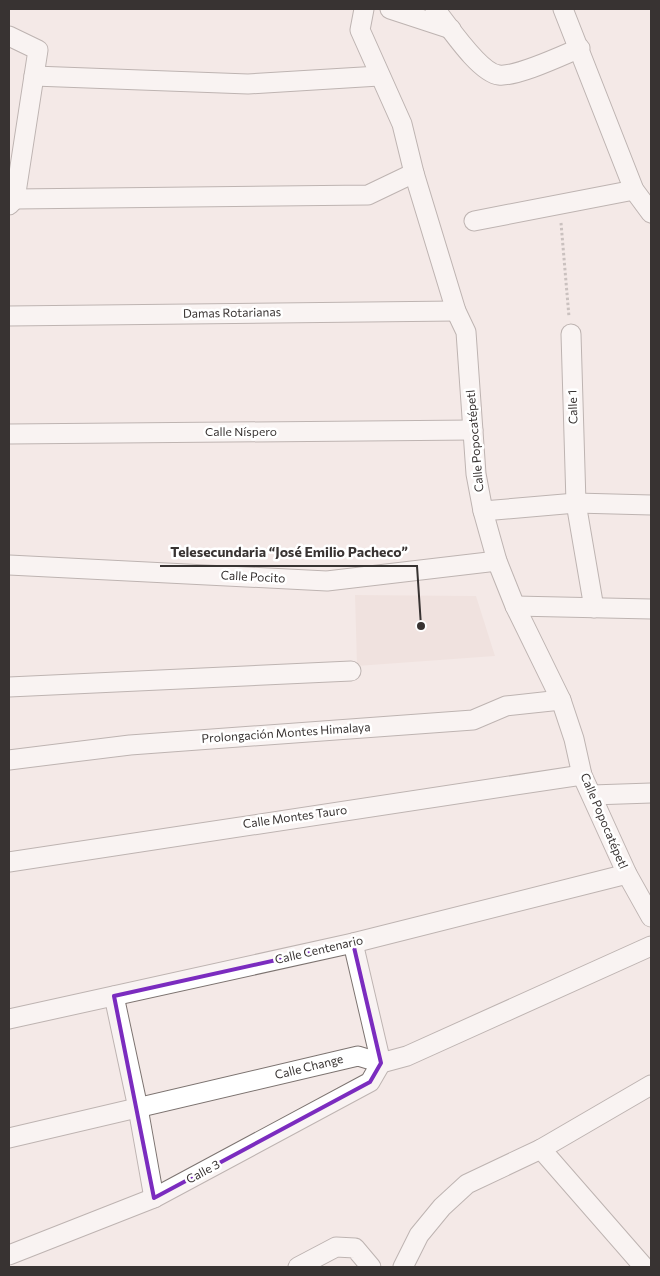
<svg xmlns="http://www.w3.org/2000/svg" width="660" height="1276" viewBox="0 0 660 1276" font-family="Commissioner,sans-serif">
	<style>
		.built { fill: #ecdad5 }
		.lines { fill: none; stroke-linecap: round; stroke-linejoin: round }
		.minor-casing { stroke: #7c7370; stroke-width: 21 }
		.path { stroke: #98908e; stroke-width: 3; stroke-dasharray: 2.5 2.5; stroke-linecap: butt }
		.minor { stroke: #fff; stroke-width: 19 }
		.marked { fill: none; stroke: #7b2cbf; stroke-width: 4; stroke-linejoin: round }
		.labels { text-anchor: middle; stroke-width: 5; stroke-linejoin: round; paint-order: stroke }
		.street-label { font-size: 12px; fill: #383332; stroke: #fff }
		.leader { fill: none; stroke: #383332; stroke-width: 2 }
		.callout-dot { fill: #383332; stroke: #fff; stroke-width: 2 }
		.callout-label { font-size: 14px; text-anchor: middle; font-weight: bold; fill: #383332; stroke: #fff; stroke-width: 5; stroke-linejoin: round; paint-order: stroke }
	</style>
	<rect width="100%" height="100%" fill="#f4e9e7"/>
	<path class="built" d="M355,595L476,596L495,656L357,666Z"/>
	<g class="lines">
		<defs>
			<g id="minor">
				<path d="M364,9L360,30L402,124L414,173L456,311L466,332L476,474L483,511L497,561L515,606L561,700L574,739L582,775L627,874L651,917"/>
				<path d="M390,9L451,29"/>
				<path d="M435,9C448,25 479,73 499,75C517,77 561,56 580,48"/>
				<path d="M563,9L634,190L651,213"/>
				<path d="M9,36L38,50L15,199L9,205"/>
				<path d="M34,76L248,84L379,76"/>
				<path d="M15,199L368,195L414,173"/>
				<path d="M474,221L634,190"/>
				<path d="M9,316L456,311"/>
				<path d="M571,334L576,503L594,608"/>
				<path d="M9,434L473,430"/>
				<path d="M483,511L576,503L651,505"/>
				<path d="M9,565L327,581L497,561"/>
				<path d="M515,606L651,609"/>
				<path d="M9,687L351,671"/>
				<path d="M9,760L130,745L473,720L506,706L561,700"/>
				<path d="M592,795L651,793"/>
				<path d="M9,862L582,775"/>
				<path d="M114,996L138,1108L154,1198"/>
				<path d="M9,1019L353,943L627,874"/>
				<path d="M9,1138L358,1056L381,1063L407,1056L651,946"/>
				<path d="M541,1149L644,1267"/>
				<path d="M9,1255L154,1198L370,1082L381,1063L353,943"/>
				<path d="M298,1267L336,1247L355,1248L371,1267"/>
				<path d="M403,1267L419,1235L442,1207L467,1184L541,1149L651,1085"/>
			</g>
		</defs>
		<use href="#minor" class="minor-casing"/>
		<path class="path" d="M561,223L569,317"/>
		<use href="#minor" class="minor"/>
	</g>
	<path d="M0 0H660V1276H0ZM353,943L381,1063L370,1082L154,1198L114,996Z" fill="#f4e9e7" fill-opacity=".55" fill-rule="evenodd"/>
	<path class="marked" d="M353,943L381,1063L370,1082L154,1198L114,996Z"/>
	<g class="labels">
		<g class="street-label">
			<text transform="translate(232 313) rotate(-1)" y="4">Damas Rotarianas</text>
			<text transform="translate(573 407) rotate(-92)" y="4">Calle 1</text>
			<text x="241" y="436">Calle Níspero</text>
			<text transform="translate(475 441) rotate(-95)" y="4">Calle Popocatépetl</text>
			<text transform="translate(253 577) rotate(3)" y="4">Calle Pocito</text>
			<text transform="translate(286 733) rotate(-4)" y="4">Prolongación Montes Himalaya</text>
			<text transform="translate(295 817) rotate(-8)" y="4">Calle Montes Tauro</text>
			<text transform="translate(604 821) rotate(67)" y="4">Calle Popocatépetl</text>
			<text transform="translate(319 950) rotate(-13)" y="4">Calle Centenario</text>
			<text transform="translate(309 1067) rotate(-14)" y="4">Calle Change</text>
			<text transform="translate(203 1172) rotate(-28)" y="4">Calle 3</text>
		</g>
	</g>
	<path class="leader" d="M421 626L417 566H160"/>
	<circle class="callout-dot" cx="421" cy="626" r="5"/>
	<g class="callout-label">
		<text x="289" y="557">Telesecundaria “José Emilio Pacheco”</text>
	</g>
	<rect width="660" height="1276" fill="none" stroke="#383332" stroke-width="20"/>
</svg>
